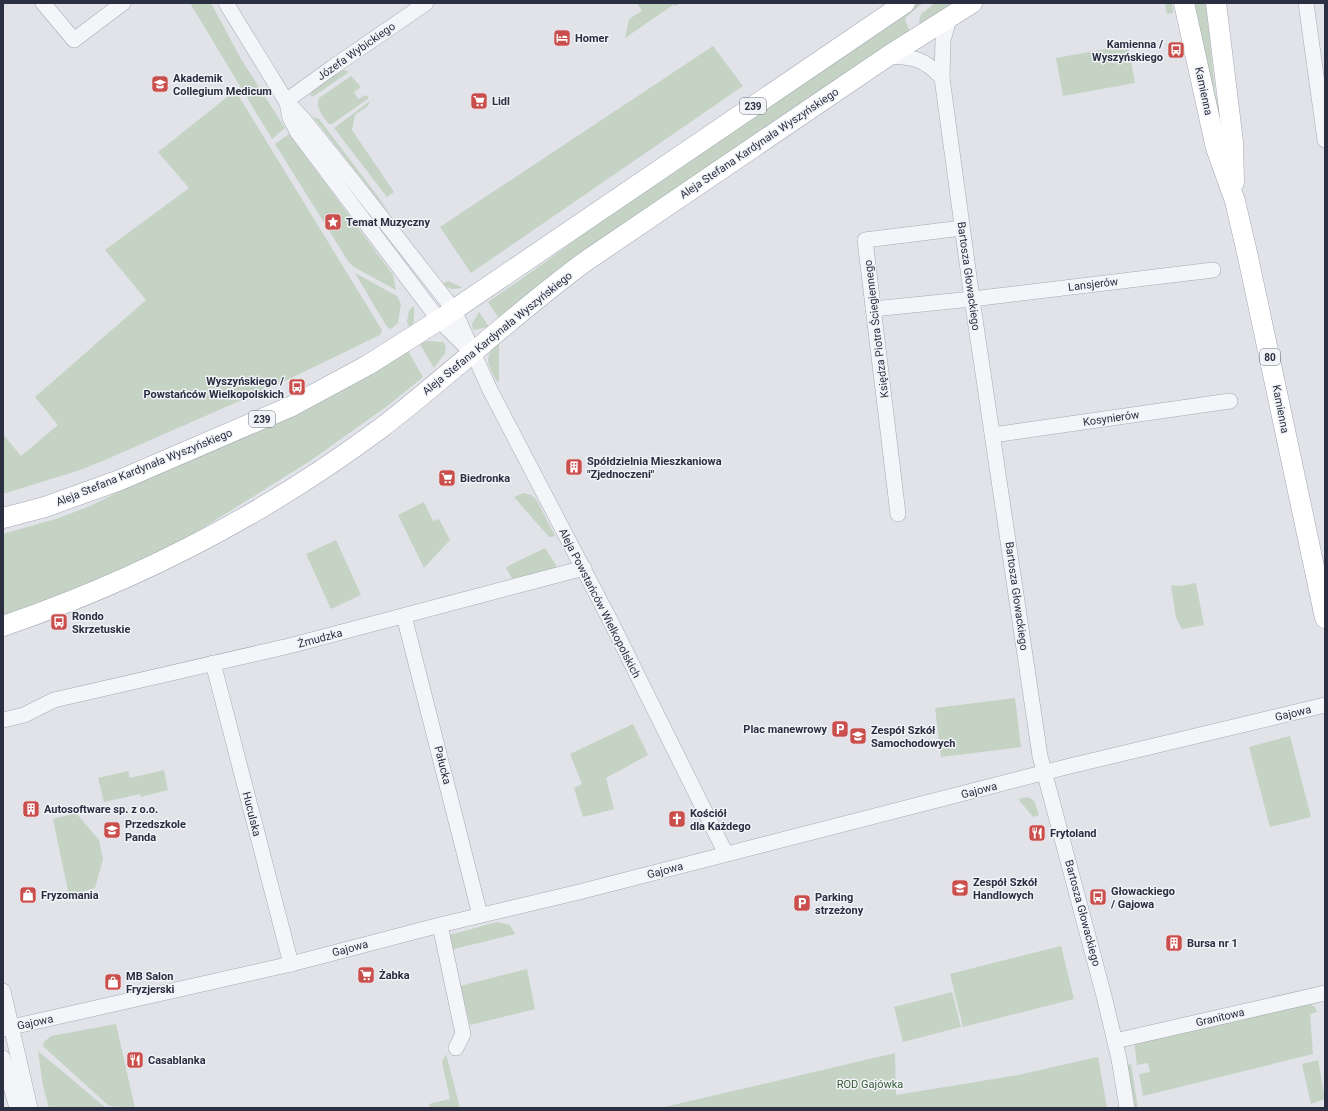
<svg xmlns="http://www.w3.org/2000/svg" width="1328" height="1111" viewBox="0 0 1328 1111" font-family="Roboto,sans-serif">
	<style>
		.green { fill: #c4d3c3 }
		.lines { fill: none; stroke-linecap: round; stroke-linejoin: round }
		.minor-casing { stroke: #a6a9b3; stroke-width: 16 }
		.major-casing { stroke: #a1a6b5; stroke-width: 21 }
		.minor { stroke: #f4f5f8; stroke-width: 15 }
		.major { stroke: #fff; stroke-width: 20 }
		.labels { text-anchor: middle; stroke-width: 3; stroke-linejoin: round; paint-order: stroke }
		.shield { fill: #f1f3f7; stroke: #666a78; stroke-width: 1 }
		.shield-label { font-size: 10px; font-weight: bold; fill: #2a2f41 }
		.poi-label { font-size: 11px; font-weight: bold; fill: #2a2f41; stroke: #f1f3f7; text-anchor: start }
		.street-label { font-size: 11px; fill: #2a2f41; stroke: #f1f3f7 }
		.park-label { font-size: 11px; fill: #395c38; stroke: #f1f3f7 }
	</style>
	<rect width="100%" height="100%" fill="#e1e3e9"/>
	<g class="green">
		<path d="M190,3H211L241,59L285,128L272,139Z"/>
		<path d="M637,3H679L676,6L673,5L625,38L629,19L642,11Z"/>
		<path d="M917,3H923L907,16L905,20L910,32L500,320L488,302C528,274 568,248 605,215Z"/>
		<path d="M935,3H957L921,25L919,21L921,14Z"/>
		<path d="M1165,3H1172L1173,13L1167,14Z"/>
		<path d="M1191,3H1206L1215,91L1230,164Z"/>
		<path d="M1128,45L1135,83L1063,96L1056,58Z"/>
		<path d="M713,46L743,86L471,273L440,227Z"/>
		<path d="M345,70L349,72L314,96H310C314,85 334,71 345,70Z"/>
		<path d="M351,76L361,87L354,92L358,99L366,95L369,98L332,124H329C323,116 315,108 319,98Z"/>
		<path d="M231,94L238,95L382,330L380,335L285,381L105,460L80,470L3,494V434L21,456L58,425L35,397L146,300L105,250L189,188L158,152Z"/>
		<path d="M370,101L368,106L355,115L352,130L394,192L387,197L334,128Z"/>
		<path d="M313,117L319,119L379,198L391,216Z"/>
		<path d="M289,134L393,275L396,290L354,267L348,261L275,144Z"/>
		<path d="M355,273L397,296L401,304L398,323L391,329L387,327Z"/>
		<path d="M448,281L463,288L452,289L441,285Z"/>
		<path d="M414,306V322L410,328L407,322L409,310Z"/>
		<path d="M479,312L489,327L473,330L472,324Z"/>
		<path d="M428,341L443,342L446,346L445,353L434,368L419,343Z"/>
		<path d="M499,343V381L497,382C488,364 482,357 499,343Z"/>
		<path d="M407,349L423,377L390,404L310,461L182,541L111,577L3,617V534L59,518L90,506Z"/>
		<path d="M523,493L531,495L536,499L555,536L549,537L514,497Z"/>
		<path d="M424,502L433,521L439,519L450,540L424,568L398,515Z"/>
		<path d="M336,540L361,595L331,609L306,554Z"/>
		<path d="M545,548L556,565L555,568L513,580L506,568L508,566Z"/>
		<path d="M1196,583L1204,625L1182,629L1176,618L1171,585L1181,586Z"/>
		<path d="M1015,698L1021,747L941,757L935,708Z"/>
		<path d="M633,724L648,755L606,778L614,809L583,817L574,788L582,784L570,754Z"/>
		<path d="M1290,736L1311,817L1270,827L1249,747Z"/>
		<path d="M164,770L168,790L141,797L140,794L104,802L98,778L128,771L130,778Z"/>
		<path d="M1028,797L1034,801L1039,815L1033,817L1018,799Z"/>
		<path d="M76,813L99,840L103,859L95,888L69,896L53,819Z"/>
		<path d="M497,922L510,925L515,934L450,950L449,935Z"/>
		<path d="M1061,946L1074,999L963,1027L950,974Z"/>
		<path d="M527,969L535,1009L470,1025L460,986Z"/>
		<path d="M952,992L961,1027L903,1042L894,1007Z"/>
		<path d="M1310,1004L1315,1007L1317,1012L1310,1014L1313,1054L1143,1096L1139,1074L1150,1072L1148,1063L1137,1065L1134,1042Z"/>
		<path d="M116,1024L135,1108L109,1106L44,1047L43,1043L51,1036Z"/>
		<path d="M38,1051L106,1108H49L43,1086Z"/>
		<path d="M895,1053L896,1095L1018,1075L1098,1057L1107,1108H660Z"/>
		<path d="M446,1054L460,1108H430L429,1104L450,1099L442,1062Z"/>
		<path d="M1318,1060L1325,1099L1311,1104L1302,1064Z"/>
		<path d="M1131,1064L1138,1108H1134L1127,1065Z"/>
	</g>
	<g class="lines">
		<defs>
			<g id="minor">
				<path d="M43,3L74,40L123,3"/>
				<path d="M226,3L286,101L304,120L349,176L454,310L489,388L610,620L726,854"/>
				<path d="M1306,3L1325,140"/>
				<path d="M950,16L943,40L942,78L972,299L1040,756L1104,996L1119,1059L1127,1108"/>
				<path d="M888,56C913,57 924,58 942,78"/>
				<path d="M286,101L333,67L426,3"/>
				<path d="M287,102L290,118L298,133L439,320L466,347"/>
				<path d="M873,309L972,299L1213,270"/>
				<path d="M993,435L1230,401"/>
				<path d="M898,514L865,240L962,228"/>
				<path d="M404,616L480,915"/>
				<path d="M213,663L291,964"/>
				<path d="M3,720L24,715L54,700L289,646L584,568"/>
				<path d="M440,925L463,1034L456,1048"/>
				<path d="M3,991L30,1108"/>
				<path d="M3,1029L291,964L440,925L579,892L1066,767L1325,705"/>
				<path d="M1115,1041L1325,993"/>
				<path d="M3,1058L17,1108"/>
			</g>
			<g id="major">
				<path d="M1184,3L1216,148L1235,201L1248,257L1325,618"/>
				<path d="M1216,3L1233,142L1234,182"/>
				<path d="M3,518L45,507L120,480L292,406L368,365L439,320L905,3"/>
				<path d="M3,626C138,580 267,513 381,428C451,374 515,313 586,261L888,56L972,3"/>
			</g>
		</defs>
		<use href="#minor" class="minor-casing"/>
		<use href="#major" class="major-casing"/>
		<use href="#minor" class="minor"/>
		<use href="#major" class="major"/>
	</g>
	<defs>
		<symbol id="hotel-square" viewBox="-11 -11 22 22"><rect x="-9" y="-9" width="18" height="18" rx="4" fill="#c94e4c" stroke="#f1f3f7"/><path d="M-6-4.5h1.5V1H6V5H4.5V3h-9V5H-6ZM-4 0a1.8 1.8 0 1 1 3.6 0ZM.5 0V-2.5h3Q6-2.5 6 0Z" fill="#fff"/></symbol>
		<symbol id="bus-square" viewBox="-11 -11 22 22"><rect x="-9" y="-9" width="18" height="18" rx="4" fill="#c94e4c" stroke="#f1f3f7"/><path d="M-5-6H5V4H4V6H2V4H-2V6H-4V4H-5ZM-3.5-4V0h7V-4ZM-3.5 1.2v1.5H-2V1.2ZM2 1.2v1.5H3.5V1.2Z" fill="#fff"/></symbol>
		<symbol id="university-square" viewBox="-11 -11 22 22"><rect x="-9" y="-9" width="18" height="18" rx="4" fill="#c94e4c" stroke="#f1f3f7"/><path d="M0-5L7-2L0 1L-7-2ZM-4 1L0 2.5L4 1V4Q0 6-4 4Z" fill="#fff"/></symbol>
		<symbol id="supermarket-square" viewBox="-11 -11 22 22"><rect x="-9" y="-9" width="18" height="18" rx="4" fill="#c94e4c" stroke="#f1f3f7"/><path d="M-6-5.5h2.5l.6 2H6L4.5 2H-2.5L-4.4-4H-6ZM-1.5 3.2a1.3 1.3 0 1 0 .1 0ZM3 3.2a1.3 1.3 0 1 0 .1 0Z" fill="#fff"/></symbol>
		<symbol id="sight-square" viewBox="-11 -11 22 22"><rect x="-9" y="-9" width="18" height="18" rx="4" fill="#c94e4c" stroke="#f1f3f7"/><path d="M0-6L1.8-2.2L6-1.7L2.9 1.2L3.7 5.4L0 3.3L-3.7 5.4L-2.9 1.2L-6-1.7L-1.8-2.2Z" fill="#fff"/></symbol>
		<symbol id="building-square" viewBox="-11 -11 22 22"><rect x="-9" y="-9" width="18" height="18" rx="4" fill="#c94e4c" stroke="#f1f3f7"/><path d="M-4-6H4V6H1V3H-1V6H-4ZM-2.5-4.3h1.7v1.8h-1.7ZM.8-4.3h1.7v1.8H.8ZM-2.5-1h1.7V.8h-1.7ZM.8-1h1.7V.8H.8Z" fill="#fff"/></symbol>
		<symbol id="parking-square" viewBox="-11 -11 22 22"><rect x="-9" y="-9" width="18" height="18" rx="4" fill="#c94e4c" stroke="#f1f3f7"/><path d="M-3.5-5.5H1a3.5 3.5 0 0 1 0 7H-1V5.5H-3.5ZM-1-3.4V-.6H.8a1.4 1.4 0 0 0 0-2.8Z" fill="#fff"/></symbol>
		<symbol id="school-square" viewBox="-11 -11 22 22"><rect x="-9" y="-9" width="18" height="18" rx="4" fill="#c94e4c" stroke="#f1f3f7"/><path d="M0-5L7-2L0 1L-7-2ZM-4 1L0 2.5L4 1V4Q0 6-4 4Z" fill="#fff"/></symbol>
		<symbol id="church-square" viewBox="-11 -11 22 22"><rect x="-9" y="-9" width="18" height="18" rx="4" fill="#c94e4c" stroke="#f1f3f7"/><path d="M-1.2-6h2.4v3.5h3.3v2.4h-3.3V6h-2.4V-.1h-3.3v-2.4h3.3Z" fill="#fff"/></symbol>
		<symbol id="restaurant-square" viewBox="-11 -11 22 22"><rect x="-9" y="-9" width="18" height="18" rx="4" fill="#c94e4c" stroke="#f1f3f7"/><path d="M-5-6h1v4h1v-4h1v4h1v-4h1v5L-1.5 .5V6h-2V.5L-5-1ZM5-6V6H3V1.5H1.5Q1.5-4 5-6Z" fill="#fff"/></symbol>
		<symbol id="shop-square" viewBox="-11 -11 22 22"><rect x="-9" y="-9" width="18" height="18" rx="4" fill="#c94e4c" stroke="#f1f3f7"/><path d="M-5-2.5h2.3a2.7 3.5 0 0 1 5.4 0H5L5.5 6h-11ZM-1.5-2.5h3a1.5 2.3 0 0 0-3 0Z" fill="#fff"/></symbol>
	</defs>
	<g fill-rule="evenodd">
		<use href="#hotel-square" x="552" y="28" width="20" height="20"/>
		<use href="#bus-square" x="1166" y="40" width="20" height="20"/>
		<use href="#university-square" x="150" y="74" width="20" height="20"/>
		<use href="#supermarket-square" x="469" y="91" width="20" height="20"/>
		<use href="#sight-square" x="323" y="212" width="20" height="20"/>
		<use href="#bus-square" x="287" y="377" width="20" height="20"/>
		<use href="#building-square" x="564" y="457" width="20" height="20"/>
		<use href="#supermarket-square" x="437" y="468" width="20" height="20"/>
		<use href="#bus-square" x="49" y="612" width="20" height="20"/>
		<use href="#parking-square" x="830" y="719" width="20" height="20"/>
		<use href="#school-square" x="848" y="726" width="20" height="20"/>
		<use href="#building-square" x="21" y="799" width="20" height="20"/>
		<use href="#church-square" x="667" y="809" width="20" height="20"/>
		<use href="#school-square" x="102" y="820" width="20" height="20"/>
		<use href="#restaurant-square" x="1027" y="823" width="20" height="20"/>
		<use href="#school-square" x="950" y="878" width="20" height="20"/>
		<use href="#shop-square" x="18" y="885" width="20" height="20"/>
		<use href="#bus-square" x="1088" y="887" width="20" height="20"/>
		<use href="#parking-square" x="792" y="893" width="20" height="20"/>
		<use href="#building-square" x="1164" y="933" width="20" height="20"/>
		<use href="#supermarket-square" x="356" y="965" width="20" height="20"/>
		<use href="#shop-square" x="103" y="972" width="20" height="20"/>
		<use href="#restaurant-square" x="125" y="1050" width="20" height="20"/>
	</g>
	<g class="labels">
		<g class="shield">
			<rect x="740" y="98" width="26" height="16" rx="3"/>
			<rect x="1260" y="349" width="20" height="16" rx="3"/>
			<rect x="249" y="411" width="26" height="16" rx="3"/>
		</g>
		<g class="shield-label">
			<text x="753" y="110">239</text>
			<text x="1270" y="361">80</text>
			<text x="262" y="423">239</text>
		</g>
		<g class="poi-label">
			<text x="575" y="42">Homer</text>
			<text x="1163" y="48" text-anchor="end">Kamienna /<tspan x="1163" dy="13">Wyszyńskiego</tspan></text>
			<text x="173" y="82">Akademik<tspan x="173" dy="13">Collegium Medicum</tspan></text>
			<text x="492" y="105">Lidl</text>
			<text x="346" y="226">Temat Muzyczny</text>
			<text x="284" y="385" text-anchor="end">Wyszyńskiego /<tspan x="284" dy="13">Powstańców Wielkopolskich</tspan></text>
			<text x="587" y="465">Spółdzielnia Mieszkaniowa<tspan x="587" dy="13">"Zjednoczeni"</tspan></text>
			<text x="460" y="482">Biedronka</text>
			<text x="72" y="620">Rondo<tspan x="72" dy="13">Skrzetuskie</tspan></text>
			<text x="827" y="733" text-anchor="end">Plac manewrowy</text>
			<text x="871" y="734">Zespół Szkół<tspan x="871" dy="13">Samochodowych</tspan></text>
			<text x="44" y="813">Autosoftware sp. z o.o.</text>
			<text x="690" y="817">Kościół<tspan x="690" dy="13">dla Każdego</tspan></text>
			<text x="125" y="828">Przedszkole<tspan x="125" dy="13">Panda</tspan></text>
			<text x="1050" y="837">Frytoland</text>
			<text x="973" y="886">Zespół Szkół<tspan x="973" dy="13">Handlowych</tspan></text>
			<text x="1111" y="895">Głowackiego<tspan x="1111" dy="13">/ Gajowa</tspan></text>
			<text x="41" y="899">Fryzomania</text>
			<text x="815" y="901">Parking<tspan x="815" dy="13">strzeżony</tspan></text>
			<text x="1187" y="947">Bursa nr 1</text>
			<text x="379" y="979">Żabka</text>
			<text x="126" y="980">MB Salon<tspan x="126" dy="13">Fryzjerski</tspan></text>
			<text x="148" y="1064">Casablanka</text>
		</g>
		<g class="street-label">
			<text transform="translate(356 51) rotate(-35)" y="4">Józefa Wybickiego</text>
			<text transform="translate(1204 91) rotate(78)" y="4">Kamienna</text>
			<text transform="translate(759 143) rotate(-34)" y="4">Aleja Stefana Kardynała Wyszyńskiego</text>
			<text transform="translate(969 276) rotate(82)" y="4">Bartosza Głowackiego</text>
			<text transform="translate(1093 284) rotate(-7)" y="4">Lansjerów</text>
			<text transform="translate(876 329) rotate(-97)" y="4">Księdza Piotra Ściegiennego</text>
			<text transform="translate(497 333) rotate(-39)" y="4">Aleja Stefana Kardynała Wyszyńskiego</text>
			<text transform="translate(1281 409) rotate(79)" y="4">Kamienna</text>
			<text transform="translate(1111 418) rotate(-8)" y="4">Kosynierów</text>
			<text transform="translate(144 467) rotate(-22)" y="4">Aleja Stefana Kardynała Wyszyńskiego</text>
			<text transform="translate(1017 596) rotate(82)" y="4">Bartosza Głowackiego</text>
			<text transform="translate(600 603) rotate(63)" y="4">Aleja Powstańców Wielkopolskich</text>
			<text transform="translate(320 638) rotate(-15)" y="4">Żmudzka</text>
			<text transform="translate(1293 713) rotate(-13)" y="4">Gajowa</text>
			<text transform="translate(443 765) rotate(76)" y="4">Pałucka</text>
			<text transform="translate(979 790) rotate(-15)" y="4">Gajowa</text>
			<text transform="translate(252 814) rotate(76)" y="4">Huculska</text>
			<text transform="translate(665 870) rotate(-15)" y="4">Gajowa</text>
			<text transform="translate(1083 913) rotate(75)" y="4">Bartosza Głowackiego</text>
			<text transform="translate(350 948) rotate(-15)" y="4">Gajowa</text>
			<text transform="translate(1220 1017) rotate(-13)" y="4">Granitowa</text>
			<text transform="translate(35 1022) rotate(-12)" y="4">Gajowa</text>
		</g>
		<g class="park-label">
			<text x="870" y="1088">ROD Gajówka</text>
		</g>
	</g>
	<rect width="1328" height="1111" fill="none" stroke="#2a2f41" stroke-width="8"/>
</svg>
